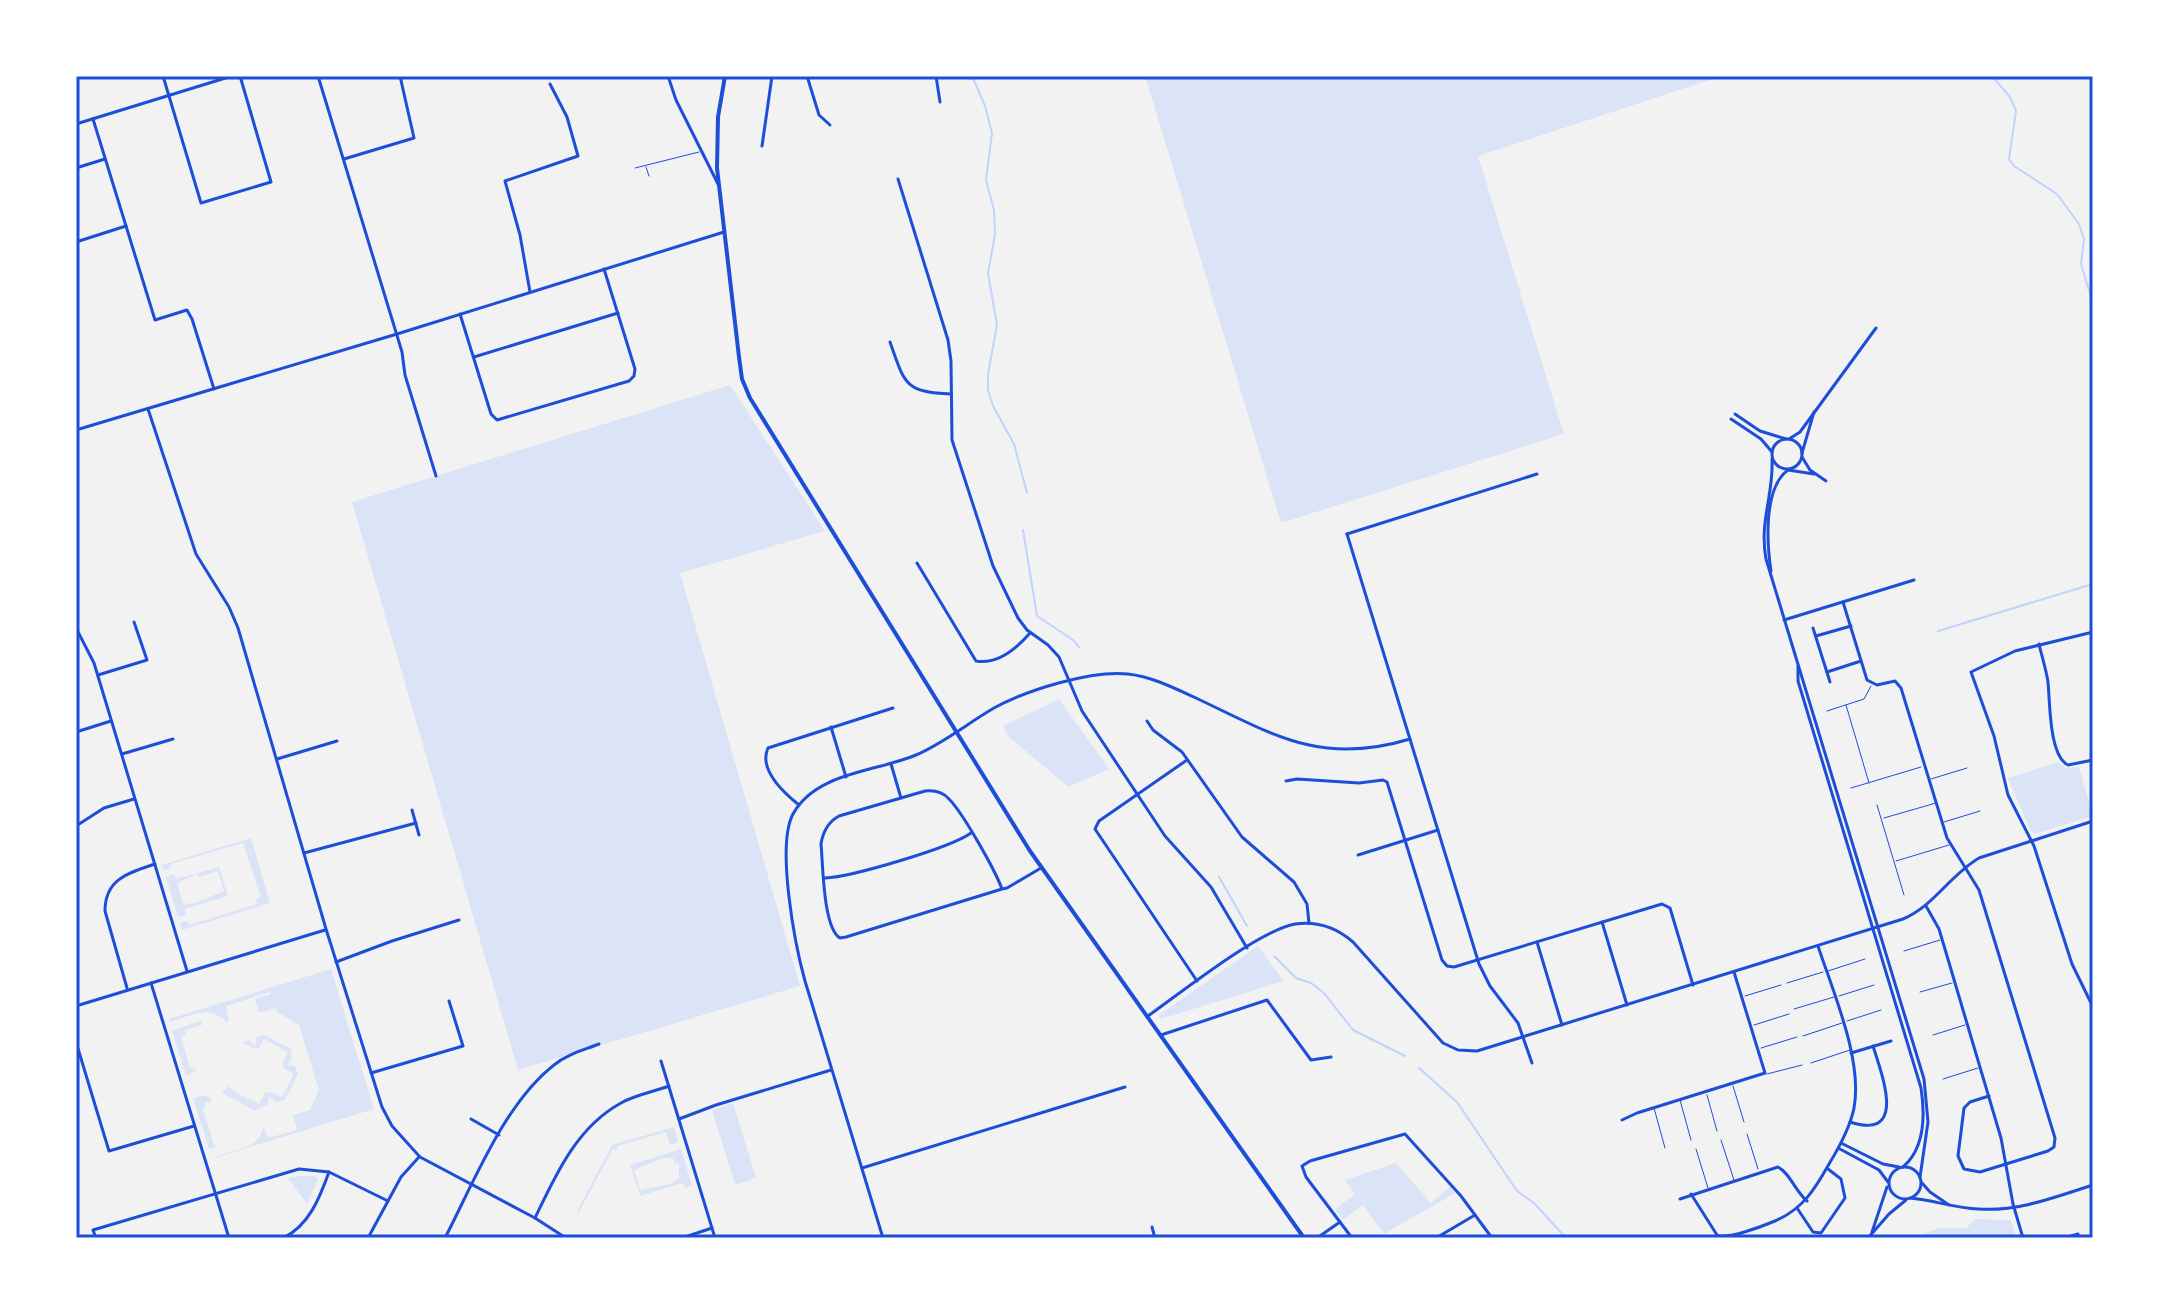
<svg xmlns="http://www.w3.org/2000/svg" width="2169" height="1314" viewBox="0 0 2169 1314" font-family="'Work Sans',sans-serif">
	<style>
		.green { fill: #dbe4f7; fill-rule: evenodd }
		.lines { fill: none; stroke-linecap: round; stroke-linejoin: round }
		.stream { stroke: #bfd3fe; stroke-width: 2 }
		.service { stroke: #1d4ed8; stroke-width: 1 }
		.minor { stroke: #1d4ed8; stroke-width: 3 }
		.tertiary { stroke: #1d4ed8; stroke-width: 3 }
		.secondary { stroke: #1d4ed8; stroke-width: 4 }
		.neatline { fill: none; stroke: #1d4ed8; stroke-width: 3 }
	</style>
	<rect width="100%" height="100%" fill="#f2f2f2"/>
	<g class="green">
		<path d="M1145,76H1722L1478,156L1564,434L1281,523Z"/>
		<path d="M730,385L825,531L680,573L800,986L518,1070L352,502Z"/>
		<path d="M1059,699L1109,769L1068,787L1008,736L1003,726Z"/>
		<path d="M2058,762L2066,768L2079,767L2093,816L2035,834L2030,830L2008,778Z"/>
		<path d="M251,838L270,903L182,930L180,923L187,921L189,925L257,904L256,899L261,897L243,843L171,864L172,868L164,870L162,865Z"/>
		<path d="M219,867L228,896L185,909L186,915L178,917L166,877L174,874L176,879ZM218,871L224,891L195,903L183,904L177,883L197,874L199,877Z"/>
		<path d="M1258,946L1284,981L1161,1019L1159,1015Z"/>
		<path d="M331,969L374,1109L214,1158C231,1148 260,1152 263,1126L268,1138L297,1130L293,1115L310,1110L319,1090L299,1025L277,1012L275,1008L259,1013L255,999L271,994L270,992L226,1006L229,1021L226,1022C210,1004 190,1016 170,1022L169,1019Z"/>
		<path d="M201,1021L202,1025L185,1030L186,1034L181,1037L190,1068L195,1067L196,1071L186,1076L172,1030Z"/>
		<path d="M265,1035L291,1049L292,1058L287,1065L295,1066L298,1074L285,1100L276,1102L269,1096L267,1105L258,1108L256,1111L222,1093L228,1086L235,1092L259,1104L265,1093L270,1092L282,1097L294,1074L284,1068L283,1062L288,1052L264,1039L259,1048L254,1049L242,1042L249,1040L255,1046L257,1037Z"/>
		<path d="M205,1095L212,1099L210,1103L206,1102L204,1106L207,1108L203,1109L214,1145H219L209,1149L193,1098Z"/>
		<path d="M733,1103L756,1178L735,1185L712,1110Z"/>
		<path d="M674,1127L678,1142L670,1145L666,1132L618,1146L616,1151L613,1149L579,1212L577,1211L612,1145Z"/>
		<path d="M681,1149L692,1186L685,1188L683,1183L640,1196L630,1165ZM663,1158H673L675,1163L679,1164V1178L671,1184L640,1190L634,1170Z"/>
		<path d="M1396,1163L1431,1203L1450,1187L1455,1193L1384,1234L1363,1205L1343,1220L1335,1209L1355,1194L1345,1180Z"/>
		<path d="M302,1176H315L318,1180L307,1204L288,1178Z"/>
		<path d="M1976,1219L2011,1220L2016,1238H1913L1939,1228H1966Z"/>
	</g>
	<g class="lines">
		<g class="stream">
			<path d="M972,76L985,106L992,133L986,180L994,210L995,234L988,273L997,325L988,374V390L993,406L1014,444L1027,493"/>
			<path d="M1992,76L2010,97L2016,111L2009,159L2014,166L2057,194L2079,224L2084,239L2081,264L2093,304"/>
			<path d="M1023,530L1037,616L1073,640L1079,647"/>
			<path d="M1938,631L2093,584"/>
			<path d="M1219,877L1247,926"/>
			<path d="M1274,956L1296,978L1311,983L1324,993L1353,1030L1405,1056"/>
			<path d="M1419,1068L1457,1102L1517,1191L1534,1203L1566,1238"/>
		</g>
		<g class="service">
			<path d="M646,167L649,176"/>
			<path d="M635,168L699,152"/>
			<path d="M1846,705L1869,783"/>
			<path d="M1827,711L1864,699L1871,686"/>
			<path d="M1931,779L1967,768"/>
			<path d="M1851,788L1921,767"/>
			<path d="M1877,805L1904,895"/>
			<path d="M1884,818L1936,803"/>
			<path d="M1944,822L1980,811"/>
			<path d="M1896,861L1949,845"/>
			<path d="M1904,951L1940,940"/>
			<path d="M1828,971L1865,959"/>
			<path d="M1787,983L1823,972"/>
			<path d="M1920,992L1952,983"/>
			<path d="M1745,996L1781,985"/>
			<path d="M1839,996L1874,985"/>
			<path d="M1794,1009L1834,997"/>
			<path d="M1847,1021L1881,1010"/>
			<path d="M1754,1025L1789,1014"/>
			<path d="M1933,1035L1965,1025"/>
			<path d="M1803,1036L1842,1023"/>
			<path d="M1761,1048L1797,1037"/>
			<path d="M1811,1063L1850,1050"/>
			<path d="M1767,1074L1802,1065"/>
			<path d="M1943,1079L1978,1068"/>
			<path d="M1733,1086L1744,1122"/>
			<path d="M1707,1095L1717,1131"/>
			<path d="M1680,1100L1691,1140"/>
			<path d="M1654,1108L1665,1148"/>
			<path d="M1747,1134L1758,1169"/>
			<path d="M1721,1140L1734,1180"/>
			<path d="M1696,1149L1708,1188"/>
		</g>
		<g class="minor">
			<path d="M163,76L201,203L271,182L240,76"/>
			<path d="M318,76L402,352L405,375L436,476"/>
			<path d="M668,76L676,100L718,184"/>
			<path d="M807,76L819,115L830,125"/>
			<path d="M936,76L940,102"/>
			<path d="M93,119L155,320L187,310L192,319L214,389"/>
			<path d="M76,124L232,76"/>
			<path d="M762,146L772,76"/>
			<path d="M344,159L414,138L400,76"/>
			<path d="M76,168L105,159"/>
			<path d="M898,179L948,340L951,361L952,440L993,566L1018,618L1027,630L1048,645L1059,657L1082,711L1165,836L1211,887L1247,948"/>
			<path d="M76,242L126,226"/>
			<path d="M530,292L520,235L505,181L578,156L567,117L550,84"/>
			<path d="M460,314L491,414L497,420L629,381L634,376L635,369L604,269"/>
			<path d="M890,342C905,384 904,392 951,394"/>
			<path d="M474,357L618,313"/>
			<path d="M148,409L196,554L229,607L238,628L326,929L382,1107L392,1126L420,1157L535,1218L566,1238"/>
			<path d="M1735,414L1760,431L1786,439"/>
			<path d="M1731,419L1761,439L1772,452"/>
			<path d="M1789,439L1800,432L1876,328"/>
			<path d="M1802,453L1814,412"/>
			<path d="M1802,457L1810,470L1826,481"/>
			<path d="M1788,470L1814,474"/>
			<path d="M1347,534L1537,474"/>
			<path d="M917,563L976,661C998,665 1017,648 1030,633"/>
			<path d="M1843,602L1867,680L1877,685L1895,681L1901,688L1947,838L1979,890L2055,1138L2054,1147L2048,1151L1980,1172L1964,1169L1958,1156L1964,1108L1970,1102L1989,1096"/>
			<path d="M76,628L94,663L187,971"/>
			<path d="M1813,628L1830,682"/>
			<path d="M2093,632L2015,651L1971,672L1994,736L2008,795L2034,846L2072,964L2093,1007"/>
			<path d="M1816,636L1851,626"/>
			<path d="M2039,644C2042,657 2046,669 2048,682C2050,702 2049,756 2068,765L2093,760"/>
			<path d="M1827,672L1861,661"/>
			<path d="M98,675L147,660L134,622"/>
			<path d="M1147,721L1153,730L1182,752L1242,837L1294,882L1307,904L1309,923"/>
			<path d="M831,727L846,777"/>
			<path d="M76,732L111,721"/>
			<path d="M122,754L173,739"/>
			<path d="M277,759L337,741"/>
			<path d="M1187,760L1099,821L1095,829L1197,981"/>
			<path d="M891,764L901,798"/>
			<path d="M1286,781L1297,779L1359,783L1383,780L1387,782L1442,960L1447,966L1454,967L1662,904L1670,908L1693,985"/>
			<path d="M799,805C784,793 758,770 768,748L893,708"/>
			<path d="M412,810L419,835"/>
			<path d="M76,826L104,808L134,799"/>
			<path d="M304,853L416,823"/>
			<path d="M1358,855L1438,830"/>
			<path d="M825,878C851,877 950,848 971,833"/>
			<path d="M1002,889C995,870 963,813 949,799C943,792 934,790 925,791L839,816C828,822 823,831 821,844C823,864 823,928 840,938L846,937L1002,889L1007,888L1041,868"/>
			<path d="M1926,906L1939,929L2001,1138L2013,1204L2023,1238"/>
			<path d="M1602,922L1627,1005"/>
			<path d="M1537,942L1562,1025"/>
			<path d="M336,962L392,941L459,920"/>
			<path d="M151,983L229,1238"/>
			<path d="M127,988L105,911C105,879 128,873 155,864"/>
			<path d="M76,1006L325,930"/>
			<path d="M1148,1016C1182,992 1258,931 1295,924C1317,921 1337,928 1353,942L1443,1043L1458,1050L1477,1051L1903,919C1934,906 1950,875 1979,858L2093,821"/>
			<path d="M1161,1035L1267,1000L1311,1060L1331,1057"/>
			<path d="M76,1042L109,1151L194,1126"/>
			<path d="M1851,1053L1891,1041"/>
			<path d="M661,1061L715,1238"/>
			<path d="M371,1073L463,1046L449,1001"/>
			<path d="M471,1119L499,1135"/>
			<path d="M679,1119L716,1105L831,1070"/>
			<path d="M1622,1120L1637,1113L1765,1073L1734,972"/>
			<path d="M1850,1122C1908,1141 1882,1075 1873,1046"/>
			<path d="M1841,1143L1883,1164L1899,1167"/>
			<path d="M1840,1149L1879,1170L1888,1182"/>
			<path d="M862,1168L1125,1087"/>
			<path d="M1691,1194L1717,1235C1727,1240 1763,1226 1775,1221C1803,1209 1815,1189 1829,1164C1840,1146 1850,1128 1854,1108C1863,1060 1833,992 1818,946"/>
			<path d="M1680,1199L1778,1167C1790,1173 1795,1191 1807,1201"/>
			<path d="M1797,1208L1813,1232L1821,1233L1845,1198L1841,1179L1828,1169"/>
			<path d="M535,1218C556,1174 577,1127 621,1103C635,1095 653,1092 669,1086"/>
			<path d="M1152,1227L1155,1238"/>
			<path d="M96,1238L93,1230L299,1169L329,1172L388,1201"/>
			<path d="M283,1238C309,1226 320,1197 329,1172"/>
			<path d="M368,1238L401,1177L419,1157"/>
			<path d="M445,1238C474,1182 504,1104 554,1065C567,1054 584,1050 599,1044"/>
			<path d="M682,1238L712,1228"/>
			<path d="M1317,1238L1340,1222"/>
			<path d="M1352,1238L1306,1177L1302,1166L1310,1161L1405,1134L1461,1196L1492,1238"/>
			<path d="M1436,1238L1475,1215"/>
			<path d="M2064,1238L2078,1234L2079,1238"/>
		</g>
		<g class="tertiary">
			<path d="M76,430L397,334L724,232"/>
			<circle cx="1787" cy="454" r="15"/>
			<path d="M1772,459C1774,494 1759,521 1766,559L1924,1079L1928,1122L1920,1177"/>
			<path d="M1347,534L1479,964L1490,986L1518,1023L1532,1063"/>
			<path d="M1771,571C1767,544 1763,488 1788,470"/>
			<path d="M1784,620L1914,580"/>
			<path d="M1798,666V681L1921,1088C1925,1114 1925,1148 1903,1167"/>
			<circle cx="1905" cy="1183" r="16"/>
			<path d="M1922,1183L1930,1192L1949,1205"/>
			<path d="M1910,1198C1933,1200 1955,1208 1978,1209C2018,1212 2055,1197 2093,1185"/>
			<path d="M1872,1232L1887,1187"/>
			<path d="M883,1238L805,981C795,945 776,846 793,814C816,772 876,772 916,755C944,743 968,723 994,708C1027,690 1091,670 1128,674C1153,677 1174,688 1196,698C1274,735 1321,766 1410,739"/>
			<path d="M1868,1238L1889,1214L1906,1200"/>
		</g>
		<path class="secondary" d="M725,76L718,117L717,168L739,357L742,379L750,398L1030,851L1304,1238"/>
	</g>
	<rect width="2169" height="1314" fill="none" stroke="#ffffff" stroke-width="156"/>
	<rect x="78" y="78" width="2013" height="1158" class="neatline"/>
</svg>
